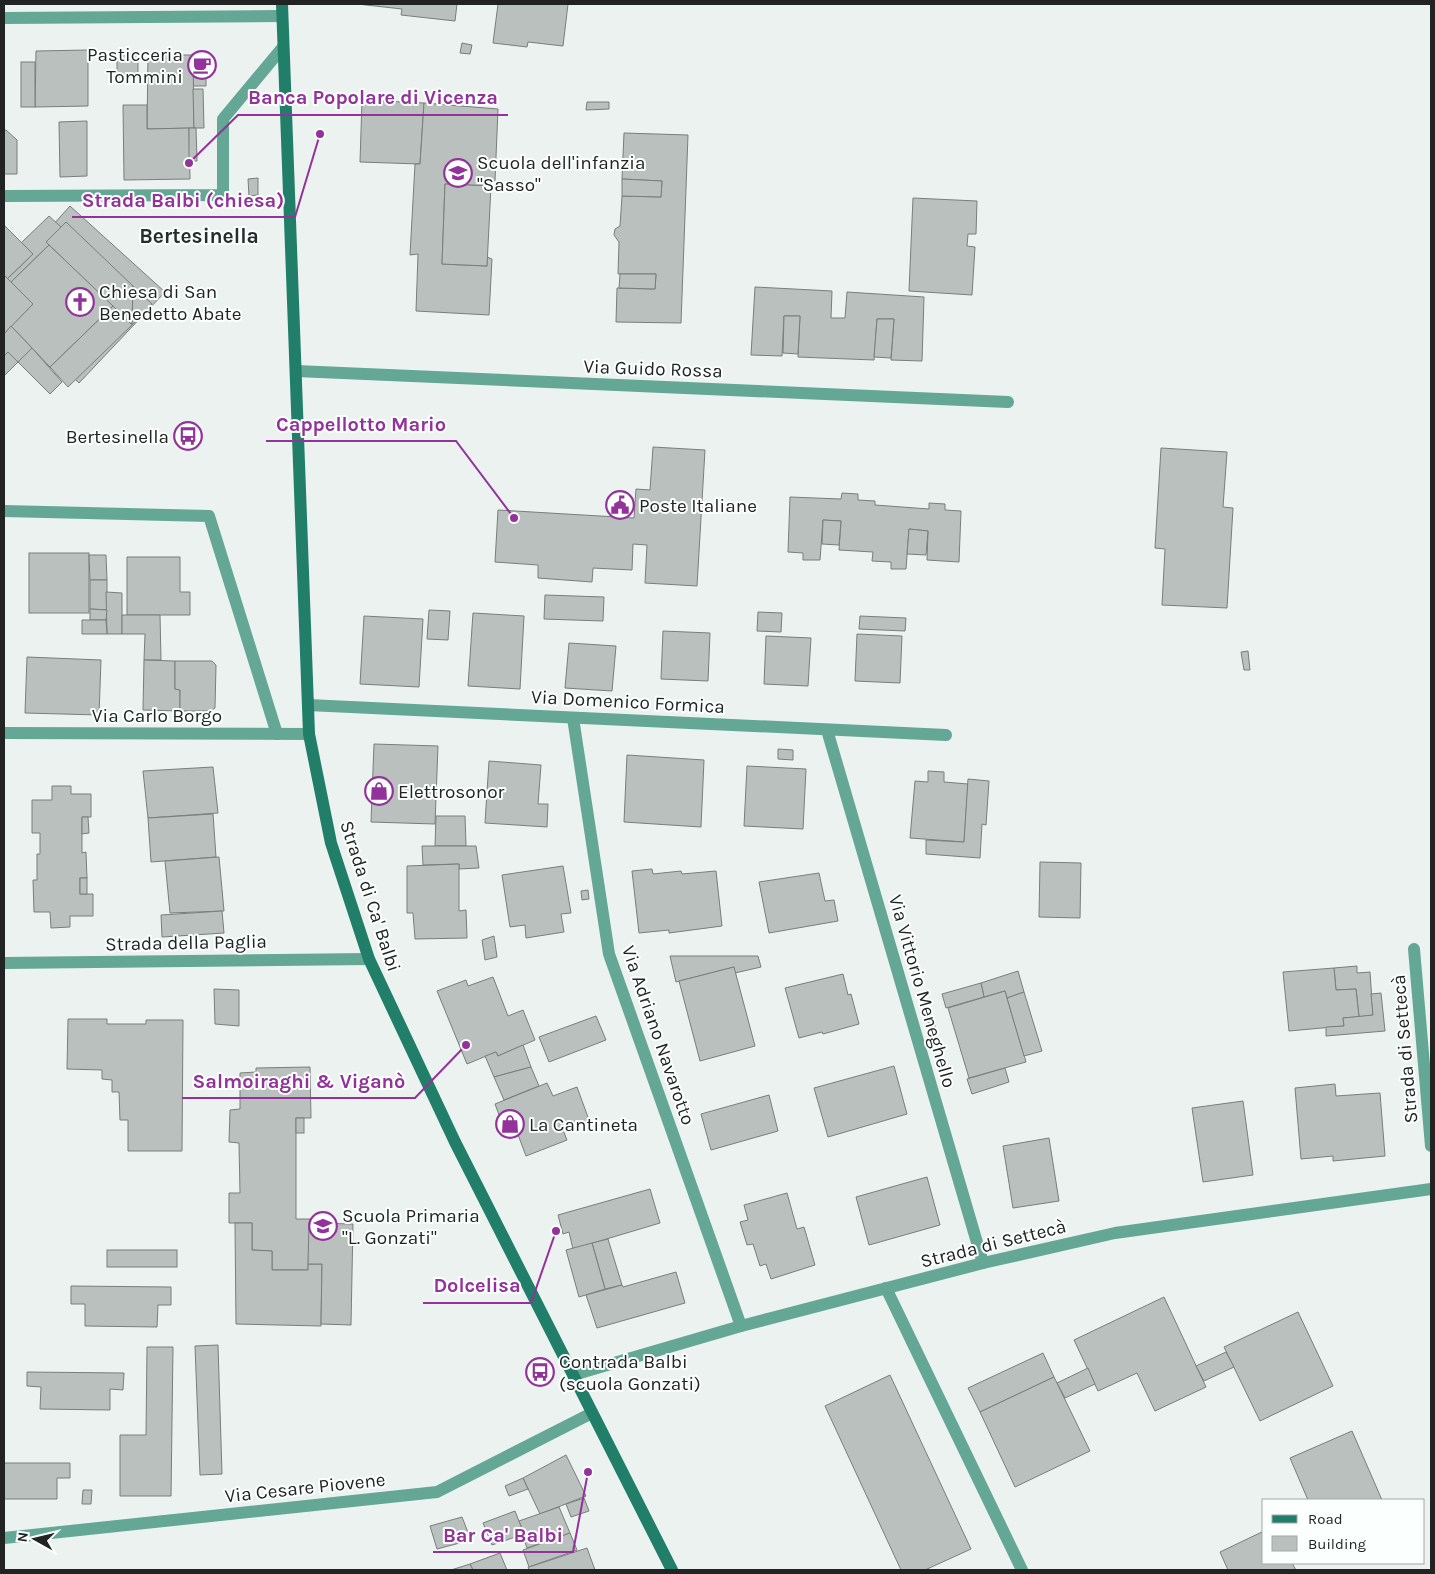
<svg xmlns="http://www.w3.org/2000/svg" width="1435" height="1574" viewBox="0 0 1435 1574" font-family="Karla,sans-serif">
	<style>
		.building { fill: #bac0be; stroke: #787e7c }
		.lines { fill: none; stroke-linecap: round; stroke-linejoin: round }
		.lane { stroke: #63a794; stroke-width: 12 }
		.street { stroke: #63a794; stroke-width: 12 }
		.secondary { stroke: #217e69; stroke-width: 12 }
		.labels { text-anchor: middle; stroke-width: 4; stroke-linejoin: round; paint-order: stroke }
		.poi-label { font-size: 19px; fill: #222423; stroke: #fbfffe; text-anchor: start }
		.street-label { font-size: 19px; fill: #222423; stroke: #fbfffe }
		.quarter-label { font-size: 21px; font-weight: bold; fill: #282d2c; stroke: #fbfffe }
		.leader { fill: none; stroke: #93329a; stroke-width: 2 }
		.callout-dot { fill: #93329a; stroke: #fbfffe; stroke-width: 2 }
		.callout-label { font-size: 20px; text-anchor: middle; font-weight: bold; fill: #93329a; stroke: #fbfffe; stroke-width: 4; stroke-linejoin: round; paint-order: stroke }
	</style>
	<rect width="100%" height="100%" fill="#ecf2f0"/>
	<g class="building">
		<path d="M357,4H457L455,21L401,15L402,9Z"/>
		<path d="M498,4H568L563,46L528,42L527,47L493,43Z"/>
		<path d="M462,43L472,45L470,54L460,53Z"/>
		<path d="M88,50V106L35,107L36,51Z"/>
		<rect x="117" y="53" width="21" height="24"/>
		<path d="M192,54H206V86H193Z"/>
		<path d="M148,55H193L194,128L147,129Z"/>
		<rect x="21" y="62" width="14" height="45"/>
		<path d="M193,89H203L204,128H194Z"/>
		<path d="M362,100L424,103L420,164L360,162Z"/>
		<path d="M587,102H609V109L586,110Z"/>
		<path d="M424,103L498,109L495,181H492L491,186L445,184L442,264L487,266V257L492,259L489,315L416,311L418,254L410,255L415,164H420Z"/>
		<path d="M123,105H147V129L189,128L190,179L124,180Z"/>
		<path d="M87,121V176L60,177L59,122Z"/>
		<path d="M189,128H196L197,161H189Z"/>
		<path d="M4,130H6L17,140V174H4Z"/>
		<path d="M624,133L688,135L681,323L616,322L617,288L655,289L656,274H618L619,242L614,235L615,229L620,226L622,196L661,197L662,181L622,179Z"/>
		<path d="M258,178V195L249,196L248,179Z"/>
		<path d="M622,179L662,181L661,197L622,196Z"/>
		<path d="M445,184L491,186L487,266L442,264Z"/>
		<path d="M913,198L977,201L976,234H968L967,246L975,247L972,295L909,291Z"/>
		<path d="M70,206L165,292L79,383L4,312V279Z"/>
		<path d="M49,216L61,227L46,242L49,245L11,282L7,279L33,254L21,243Z"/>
		<path d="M66,222L133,286L132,325L46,242Z"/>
		<path d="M4,225L33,254L7,279L4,275Z"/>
		<path d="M49,245L113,306L50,367L11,326L33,304L11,282Z"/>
		<path d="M620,274H656L655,289L619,288Z"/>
		<path d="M4,275L33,304L4,334Z"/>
		<path d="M133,286L152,304L132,325Z"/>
		<path d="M755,287L832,291L831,318H845L847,292L924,297L922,361L891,360L894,319H877L874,360L798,357L800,316H784L782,356L751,355Z"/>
		<path d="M113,306L132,325L68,387L50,367Z"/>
		<path d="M784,316H800L798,354L783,353Z"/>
		<path d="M877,319H894L891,358L874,357Z"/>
		<path d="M11,326L32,348L18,362L8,352L4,356V334Z"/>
		<path d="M32,348L62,382L50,394L18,362Z"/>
		<path d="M8,352L18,362L4,376V356Z"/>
		<path d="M653,447L705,450L697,586L645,583L647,545L633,544L632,570L593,568L592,582L538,578V565L495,562L498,510L634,518L636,489L650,490Z"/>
		<path d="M1161,448L1227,452L1223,507L1233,508L1227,608L1162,605L1165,549L1155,548Z"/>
		<path d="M842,493L858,494V500L875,501V505L929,509V503L945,504V510L961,511L959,562L927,560L928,531L909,529L906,569H891V562L872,561L873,552L839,550L841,521L823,520L820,560H803V553L788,552L790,497L841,499Z"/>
		<path d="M823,520L841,521L839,545L822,544Z"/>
		<path d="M909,529L928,531L926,555L907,554Z"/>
		<rect x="29" y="553" width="60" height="60"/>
		<path d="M89,555H106L107,580H90Z"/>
		<path d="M127,557H180V592H190V615H127Z"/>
		<path d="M90,580H107V610L90,609Z"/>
		<path d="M106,592L122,593V634H107Z"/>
		<path d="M545,595L604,597L603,621L544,619Z"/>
		<path d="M90,609L107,610L106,620H90Z"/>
		<path d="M429,610L450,611L448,640L427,639Z"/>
		<path d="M758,612L782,613L781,632L757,631Z"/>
		<path d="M473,613L524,616L520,689L468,686Z"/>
		<path d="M122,615H160L161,660H144L145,634H122Z"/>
		<path d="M364,616L423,619L419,687L360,684Z"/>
		<path d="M860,616L906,618L905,631L859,629Z"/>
		<path d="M82,620H106L107,634H82Z"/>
		<path d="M663,631L710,633L708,681L661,679Z"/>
		<path d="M857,634L902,636L900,683L855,681Z"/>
		<path d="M766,636L811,638L808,686L764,684Z"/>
		<path d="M569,643L616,646L612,691L565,688Z"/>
		<path d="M1248,651L1250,670H1244L1241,652Z"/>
		<path d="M27,657L101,660L99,715L25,713Z"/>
		<path d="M144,660L175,661V689L180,690V711L143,710Z"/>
		<path d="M175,661H212L216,665L215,708L210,711H180V690L175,689Z"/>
		<path d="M374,744L438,746L435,824L371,822Z"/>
		<path d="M778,749L793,750V760L778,759Z"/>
		<path d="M627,755L704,760L701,827L624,822Z"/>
		<path d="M489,761L541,765L538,804H548L547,827L485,823Z"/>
		<path d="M747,766L806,769L803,829L744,826Z"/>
		<path d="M213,767L218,813L148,818L143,771Z"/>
		<path d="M928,771L944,772V782L968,784L964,842L910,838L915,781L928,782Z"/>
		<path d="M968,779L989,781L986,825L982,824L980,858L926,854V840L964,842Z"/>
		<path d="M52,786H71V794H91V817H82V853L86,852L87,878H80V894H93V916H70V927L51,928L50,912H34L33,880H37V854H40V833H32V800H52Z"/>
		<path d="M213,814L216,857L151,862L148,818Z"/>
		<path d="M436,816H465L466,846H435Z"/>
		<path d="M82,817H88L89,833L82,834Z"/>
		<path d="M422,846H476L479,868L459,869V864L423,865Z"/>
		<path d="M219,857L224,911L170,913L165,861Z"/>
		<path d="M1040,862L1081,863L1080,918L1039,917Z"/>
		<path d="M459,864V911L466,910L467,938L415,939L413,913H407V866Z"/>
		<path d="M563,866L571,913L561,914L564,932L526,938L525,925L510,927L502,875Z"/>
		<path d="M652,869L653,874L681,871L682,874L716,871L722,926L669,933V930L639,933L632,871Z"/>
		<path d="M819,873L825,901L834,900L838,921L769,933L759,882Z"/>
		<rect x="80" y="878" width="7" height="16"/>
		<path d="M588,890L589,899L582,900L581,891Z"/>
		<path d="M222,911L224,933L162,937L161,915Z"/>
		<path d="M494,936L497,957L485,960L482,940Z"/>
		<path d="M670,956H758L761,967L735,973L734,967L676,982Z"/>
		<path d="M1357,966V973L1370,972L1373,1015L1359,1017L1356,989L1336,990L1334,968Z"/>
		<path d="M734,967L755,1046L700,1061L679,981Z"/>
		<path d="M1334,968L1336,990L1356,989L1359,1017L1343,1018L1344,1026L1289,1031L1283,972Z"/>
		<path d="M1018,971L1024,992L1007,998L1005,991L984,997L981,983Z"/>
		<path d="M843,974L848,995L851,994L859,1024L823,1034L822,1032L799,1038L785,988Z"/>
		<path d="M493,977L508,1016L523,1010L535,1040L498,1056L496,1052L467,1064L437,991L466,980L468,986Z"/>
		<path d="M981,983L984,997L946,1008L942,994Z"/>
		<path d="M214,989L239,990V1026L215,1024Z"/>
		<path d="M1005,991L1026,1062L969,1078L948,1008Z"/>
		<path d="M1024,992L1042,1051L1024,1056L1007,998Z"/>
		<path d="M1381,993L1385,1031L1326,1036V1027L1344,1026L1343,1018L1373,1015L1371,994Z"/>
		<path d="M596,1016L606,1040L549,1062L539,1037Z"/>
		<path d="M933,1018L936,1030L931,1032L927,1019Z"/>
		<path d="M68,1019H107V1024H146V1020H183L182,1151H128V1120H120L119,1092H112V1080L102,1079V1070L67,1069Z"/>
		<path d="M523,1045L531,1067L494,1077L485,1056L496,1052L498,1056Z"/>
		<path d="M894,1066L907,1114L828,1137L814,1088Z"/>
		<path d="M947,1066L950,1078L945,1080L941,1067Z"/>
		<path d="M310,1067L311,1118H296V1219H310L308,1270H272V1251L252,1250V1223H229V1193H240L239,1143L229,1142L230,1110L240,1109V1073L256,1072V1068Z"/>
		<path d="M531,1067L539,1086L504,1100L494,1077Z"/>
		<path d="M1005,1068L1009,1082L972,1094L967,1079Z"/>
		<path d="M547,1083L553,1096L577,1087L589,1120L563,1130L567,1140L526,1156L517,1132L507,1136L495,1104Z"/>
		<path d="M1335,1084L1336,1096L1380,1093L1385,1156L1333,1161V1156L1301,1159L1295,1088Z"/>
		<path d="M769,1095L778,1131L711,1150L701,1114Z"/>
		<path d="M1243,1101L1253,1175L1203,1182L1192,1108Z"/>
		<rect x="296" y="1118" width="8" height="15"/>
		<path d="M1049,1138L1059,1201L1013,1208L1003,1146Z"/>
		<path d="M927,1177L940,1225L869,1245L856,1197Z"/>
		<path d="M650,1189L660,1223L573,1249L569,1232L563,1234L558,1215Z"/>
		<path d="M787,1193L797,1229L804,1227L815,1265L771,1279L766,1264L760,1266L753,1244L747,1245L740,1222L748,1220L744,1205Z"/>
		<path d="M235,1223H252V1250L272,1251V1270H308V1264H322L321,1326L236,1324Z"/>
		<path d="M309,1223L353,1224L351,1325L321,1324L322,1264H308Z"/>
		<path d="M608,1239L622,1285L605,1289L592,1243Z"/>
		<path d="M592,1243L605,1289L579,1297L566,1250Z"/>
		<rect x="107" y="1250" width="70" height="17"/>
		<path d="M676,1272L685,1303L597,1328L586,1295L622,1285L623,1287Z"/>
		<path d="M71,1286L171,1287V1305H158L157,1327L85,1326V1304H71Z"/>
		<path d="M1164,1297L1206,1387L1155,1411L1137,1373L1098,1391L1074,1340Z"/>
		<path d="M1298,1312L1333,1386L1260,1421L1224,1347Z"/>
		<path d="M218,1345L222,1474L200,1475L195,1346Z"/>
		<path d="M147,1347H173L171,1496H120V1435H146Z"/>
		<path d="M1226,1352L1234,1367L1204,1381L1196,1366Z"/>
		<path d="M1043,1353L1054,1377L980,1412L968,1388Z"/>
		<path d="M1088,1368L1095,1384L1065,1398L1057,1383Z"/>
		<path d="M27,1372L124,1373L123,1390L110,1389V1410L40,1409L41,1387L27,1386Z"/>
		<path d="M890,1375L971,1549L925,1570H901L825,1406Z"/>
		<path d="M1054,1377L1090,1451L1015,1487L980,1412Z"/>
		<path d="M1352,1431L1382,1500H1308L1290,1458Z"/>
		<path d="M566,1455L586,1496L540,1514L523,1478Z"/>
		<path d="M4,1463H70V1478H57V1499H4Z"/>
		<path d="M523,1478L528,1489L509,1496L505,1486Z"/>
		<path d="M83,1490H92L91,1504H82Z"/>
		<path d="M584,1498L589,1511L571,1517L566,1504Z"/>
		<path d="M559,1507L570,1533L527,1548L522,1534H524L519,1521Z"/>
		<path d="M515,1511L524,1534L492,1545L483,1523Z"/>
		<path d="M462,1517L471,1540L437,1549L430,1526Z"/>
		<path d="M1264,1531V1563H1292L1296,1570H1228L1220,1552Z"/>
		<path d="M570,1533L577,1550L529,1567L523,1550Z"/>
		<path d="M587,1548L595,1570H529L528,1567H529Z"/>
		<path d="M500,1553L507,1570H473L470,1564Z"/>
		<path d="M470,1564L473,1570H451Z"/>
	</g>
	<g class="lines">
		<path class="lane" d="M1414,949L1431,1146"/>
		<g class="street">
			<path d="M4,18L282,16"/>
			<path d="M4,196L223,195V119L283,47"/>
			<path d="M296,371L1008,402"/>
			<path d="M4,511L209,516L277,734"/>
			<path d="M308,705L946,735"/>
			<path d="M573,718L609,954L741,1326"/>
			<path d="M827,730L983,1263"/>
			<path d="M4,733L309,734"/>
			<path d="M4,963L369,959"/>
			<path d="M886,1288L1022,1570"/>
			<path d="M573,1375L741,1326L983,1263L1115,1233L1431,1189"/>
			<path d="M4,1538L437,1492L592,1413"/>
		</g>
		<path class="secondary" d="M282,4L309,734L331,843L369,959L455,1142L672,1570"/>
	</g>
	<defs>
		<symbol id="cafe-ring" viewBox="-11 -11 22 22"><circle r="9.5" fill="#fbfffe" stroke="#93329a" stroke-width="1.5"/><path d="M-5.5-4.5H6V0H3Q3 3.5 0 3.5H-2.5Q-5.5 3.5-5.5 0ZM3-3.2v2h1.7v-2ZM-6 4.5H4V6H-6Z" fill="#93329a"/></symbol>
		<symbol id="school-ring" viewBox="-11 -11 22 22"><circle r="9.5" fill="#fbfffe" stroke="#93329a" stroke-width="1.5"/><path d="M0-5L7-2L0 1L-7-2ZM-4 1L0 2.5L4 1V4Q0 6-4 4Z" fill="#93329a"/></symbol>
		<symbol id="church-ring" viewBox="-11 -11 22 22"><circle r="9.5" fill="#fbfffe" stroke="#93329a" stroke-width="1.5"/><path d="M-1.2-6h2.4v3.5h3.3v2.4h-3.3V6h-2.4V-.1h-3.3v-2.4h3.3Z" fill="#93329a"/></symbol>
		<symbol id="bus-ring" viewBox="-11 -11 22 22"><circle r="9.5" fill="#fbfffe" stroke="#93329a" stroke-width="1.5"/><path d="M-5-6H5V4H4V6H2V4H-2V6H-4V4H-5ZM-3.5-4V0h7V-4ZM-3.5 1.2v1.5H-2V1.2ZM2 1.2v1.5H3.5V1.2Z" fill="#93329a"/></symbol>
		<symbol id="civic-ring" viewBox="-11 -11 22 22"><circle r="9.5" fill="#fbfffe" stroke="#93329a" stroke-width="1.5"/><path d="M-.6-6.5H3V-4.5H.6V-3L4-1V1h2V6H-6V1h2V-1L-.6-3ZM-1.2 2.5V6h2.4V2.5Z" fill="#93329a"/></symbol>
		<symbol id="shop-ring" viewBox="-11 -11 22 22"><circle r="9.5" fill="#fbfffe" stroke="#93329a" stroke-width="1.5"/><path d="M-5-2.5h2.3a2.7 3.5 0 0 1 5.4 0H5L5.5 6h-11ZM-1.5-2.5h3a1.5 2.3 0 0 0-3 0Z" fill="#93329a"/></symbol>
	</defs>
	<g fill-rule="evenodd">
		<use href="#cafe-ring" x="186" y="49" width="32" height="32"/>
		<use href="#school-ring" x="442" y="157" width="32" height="32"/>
		<use href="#church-ring" x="64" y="286" width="32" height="32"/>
		<use href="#bus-ring" x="172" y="420" width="32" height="32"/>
		<use href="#civic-ring" x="604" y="489" width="32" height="32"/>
		<use href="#shop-ring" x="363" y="775" width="32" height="32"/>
		<use href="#shop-ring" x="494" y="1108" width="32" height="32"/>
		<use href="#school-ring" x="307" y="1210" width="32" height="32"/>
		<use href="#bus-ring" x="524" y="1356" width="32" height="32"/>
	</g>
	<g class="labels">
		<g class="poi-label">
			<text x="183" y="61" text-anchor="end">Pasticceria<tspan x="183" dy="22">Tommini</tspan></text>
			<text x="477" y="169">Scuola dell'infanzia<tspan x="477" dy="22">"Sasso"</tspan></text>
			<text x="99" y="298">Chiesa di San<tspan x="99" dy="22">Benedetto Abate</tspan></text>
			<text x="169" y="443" text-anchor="end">Bertesinella</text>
			<text x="639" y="512">Poste Italiane</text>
			<text x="398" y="798">Elettrosonor</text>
			<text x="529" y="1131">La Cantineta</text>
			<text x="342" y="1222">Scuola Primaria<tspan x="342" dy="22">"L. Gonzati"</tspan></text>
			<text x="559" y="1368">Contrada Balbi<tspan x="559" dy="22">(scuola Gonzati)</tspan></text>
		</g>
		<g class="street-label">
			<text transform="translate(653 368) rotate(2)" y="7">Via Guido Rossa</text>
			<text transform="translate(628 701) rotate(3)" y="7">Via Domenico Formica</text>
			<text x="157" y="722">Via Carlo Borgo</text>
			<text transform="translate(371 896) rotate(72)" y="7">Strada di Ca' Balbi</text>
			<text transform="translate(186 942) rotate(-1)" y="7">Strada della Paglia</text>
			<text transform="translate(923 991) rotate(74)" y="7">Via Vittorio Meneghello</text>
			<text transform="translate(659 1035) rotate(71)" y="7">Via Adriano Navarotto</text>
			<text transform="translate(1404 1049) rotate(-95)" y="7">Strada di Settecà</text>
			<text transform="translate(993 1243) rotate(-14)" y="7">Strada di Settecà</text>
			<text transform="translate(305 1487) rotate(-6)" y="7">Via Cesare Piovene</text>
		</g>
		<g class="quarter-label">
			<text x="199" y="243">Bertesinella</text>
		</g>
	</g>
	<path class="leader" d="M189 163L238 115H508M320 134L295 217H72M514 518L456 441H266M466 1045L415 1098H182M556 1231L531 1303H423M588 1472L573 1552H433"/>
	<g class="callout-dot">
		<circle cx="189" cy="163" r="5"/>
		<circle cx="320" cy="134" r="5"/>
		<circle cx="514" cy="518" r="5"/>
		<circle cx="466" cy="1045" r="5"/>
		<circle cx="556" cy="1231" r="5"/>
		<circle cx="588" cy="1472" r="5"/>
	</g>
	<g class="callout-label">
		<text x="373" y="104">Banca Popolare di Vicenza</text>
		<text x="183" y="207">Strada Balbi (chiesa)</text>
		<text x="361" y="431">Cappellotto Mario</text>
		<text x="299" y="1088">Salmoiraghi &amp; Viganò</text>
		<text x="477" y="1292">Dolcelisa</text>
		<text x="503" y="1542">Bar Ca' Balbi</text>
	</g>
	<rect width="1435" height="1574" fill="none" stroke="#222423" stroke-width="10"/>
	<rect x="1262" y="1499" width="162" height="65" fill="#fbfffe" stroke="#a4a7a6"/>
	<rect x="1272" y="1515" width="25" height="8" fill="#217e69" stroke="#a4a7a6"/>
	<text x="1308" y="1524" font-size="15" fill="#222423">Road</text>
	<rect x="1272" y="1536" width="25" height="15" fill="#bac0be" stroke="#a4a7a6"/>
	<text x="1308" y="1549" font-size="15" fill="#222423">Building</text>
	<g transform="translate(35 1539) rotate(278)" stroke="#fbfffe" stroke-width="4" paint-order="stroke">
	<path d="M0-4L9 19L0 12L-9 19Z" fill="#222423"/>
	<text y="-8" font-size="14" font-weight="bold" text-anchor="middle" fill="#222423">N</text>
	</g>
</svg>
